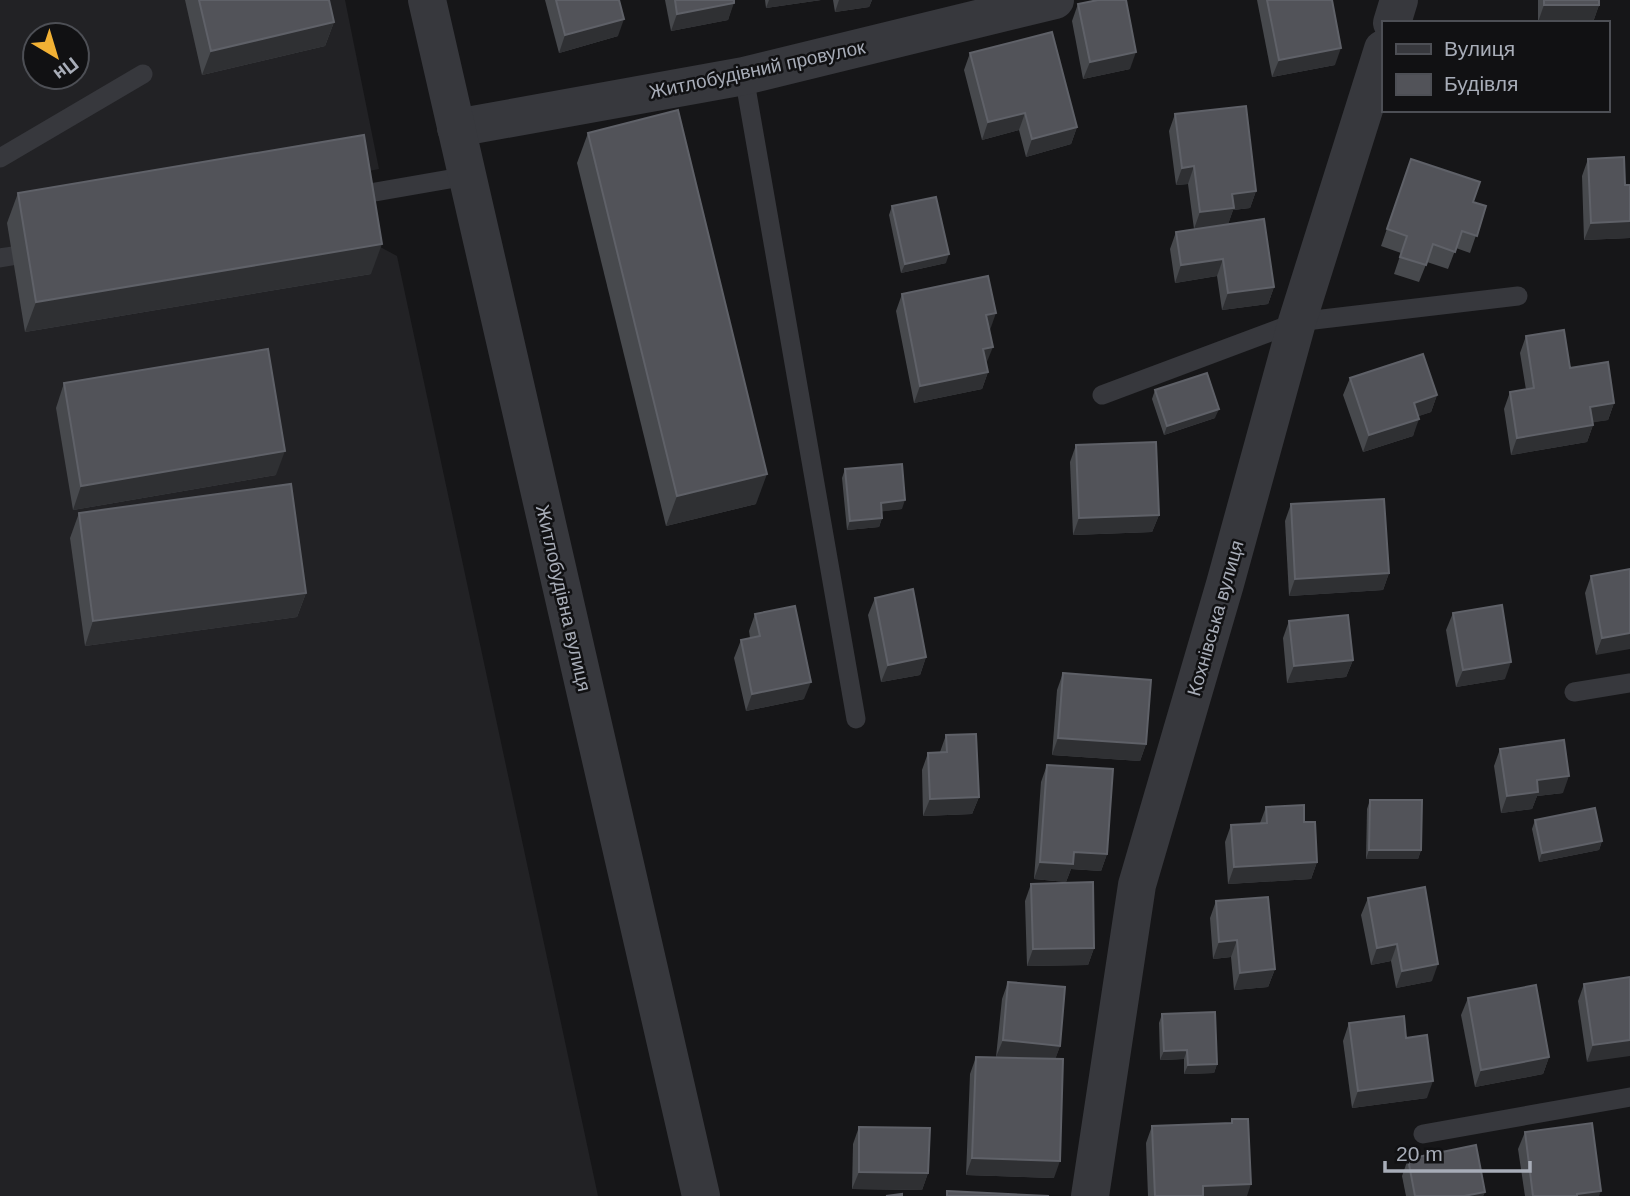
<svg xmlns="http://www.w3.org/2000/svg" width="1630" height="1196" viewBox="0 0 1630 1196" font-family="Arial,sans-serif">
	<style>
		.built { fill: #222225; fill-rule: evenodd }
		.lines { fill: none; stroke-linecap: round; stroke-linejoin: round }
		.service { stroke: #37383d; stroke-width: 19 }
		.minor { stroke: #37383d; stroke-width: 38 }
		.tertiary { stroke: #37383d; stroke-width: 38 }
		.wall { fill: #47494d }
		.shaded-wall { fill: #2f3033 }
		.building { fill: #525359; stroke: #5f6168; stroke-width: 2 }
		.labels { text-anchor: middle; stroke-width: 5; stroke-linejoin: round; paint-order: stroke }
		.street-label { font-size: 19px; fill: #a8adb8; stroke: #111113 }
	</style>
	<rect width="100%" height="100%" fill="#161618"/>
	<path class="built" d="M0,0H345L379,169L359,173L371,242L397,256L598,1196H0ZM35,35H77V77H35Z"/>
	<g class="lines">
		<g class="service">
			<path d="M744,76L856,719"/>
			<path d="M0,158L143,74"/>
			<path d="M358,195L467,176"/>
			<path d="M0,258L12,256"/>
			<path d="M1102,395L1297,322L1518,296"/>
			<path d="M1574,692L1630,683"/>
			<path d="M1423,1134L1630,1097"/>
		</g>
		<g class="minor">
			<path d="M1392,23L1399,0"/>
			<path d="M456,128L744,76L1055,0"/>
			<path d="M1090,1196L1137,885L1225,584L1297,322L1383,49"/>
		</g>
		<path class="tertiary" d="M427,0L701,1196"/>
	</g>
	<g class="wall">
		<path d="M185,0H329L334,22L325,46L202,75Z"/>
		<path d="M545,0H619L618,36L559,53Z"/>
		<path d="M665,0H734L728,20L671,31Z"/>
		<path d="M765,0H821L766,8Z"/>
		<path d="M833,0H872L869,7L835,12Z"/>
		<path d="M1257,0H1332L1335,65L1272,77Z"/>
		<path d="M1538,0H1599V5L1593,22H1538Z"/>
		<path d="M1078,4L1130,69L1083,79L1072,21Z"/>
		<path d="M970,53L1077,127L1071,144L1026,157L1019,130L982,140L964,70Z"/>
		<path d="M1175,114L1256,191L1250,208L1233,210L1228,224L1274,287L1268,304L1222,310L1217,276L1175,283L1170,249L1176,232L1194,229L1188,184L1176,185L1169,131Z"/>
		<path d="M588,133L756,504L666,526L577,163Z"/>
		<path d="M1411,159L1473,202L1486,206L1470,253L1456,248L1448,269L1427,262L1419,282L1394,274L1401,253L1381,246Z"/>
		<path d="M1588,159L1625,185H1630V238L1584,240L1582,176Z"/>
		<path d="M18,193L371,274L25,332L7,223Z"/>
		<path d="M892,206L946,263L901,273L889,215Z"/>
		<path d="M902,294L990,330L986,364L988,372L982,389L914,403L896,311Z"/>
		<path d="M1526,336L1570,368L1614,403L1608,420L1592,422L1593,425L1587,442L1511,455L1504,409L1510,392L1526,390L1520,353Z"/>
		<path d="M1350,378L1437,395L1431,412L1418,416L1413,436L1363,452L1343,395Z"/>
		<path d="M64,383L276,475L73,510L56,408Z"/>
		<path d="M1155,390L1215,418L1164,435L1152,399Z"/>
		<path d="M1076,445L1159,515L1152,532L1073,535L1070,462Z"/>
		<path d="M845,469L902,509L882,511V518L879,527L847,530L842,478Z"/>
		<path d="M1291,504L1389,573L1383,590L1289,596L1285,521Z"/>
		<path d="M79,513L306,593L297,617L85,646L70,538Z"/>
		<path d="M1630,569L1596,655L1585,593L1591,576Z"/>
		<path d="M875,598L926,657L920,675L881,682L868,615Z"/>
		<path d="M1453,613L1505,679L1456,687L1446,630Z"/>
		<path d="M755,614L804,699L746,711L734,658L741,640L750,638L749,631Z"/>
		<path d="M1289,621L1353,660L1346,677L1287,683L1283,638Z"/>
		<path d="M1063,673L1146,744L1140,761L1052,755L1057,690Z"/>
		<path d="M946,735L979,797L972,814L923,816L922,770L928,753L940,752Z"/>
		<path d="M1500,749L1563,793L1537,796L1532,809L1501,813L1494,766Z"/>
		<path d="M1047,765L1107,854L1101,871L1071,869L1066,882L1034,879L1041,782Z"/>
		<path d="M1370,800L1421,850L1418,859H1366L1367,809Z"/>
		<path d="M1266,807L1304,822L1317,862L1311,879L1228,884L1225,842L1231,825L1260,823Z"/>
		<path d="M1535,820L1602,841L1599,850L1539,862L1532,829Z"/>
		<path d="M1031,884L1094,948L1088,965L1027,966L1025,901Z"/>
		<path d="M1368,898L1432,981L1396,988L1391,961L1371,965L1361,915Z"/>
		<path d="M1216,901L1275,969L1268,987L1234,990L1231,957L1213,959L1210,918Z"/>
		<path d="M1630,977L1587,1062L1578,1001L1584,984Z"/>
		<path d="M1008,982L1060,1046L1055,1059L1054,1178L966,1175L970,1074L976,1057H996L1002,999Z"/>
		<path d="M1468,998L1549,1057L1543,1074L1475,1087L1461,1015Z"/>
		<path d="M1162,1014L1217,1064L1214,1073L1184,1074V1059L1160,1060L1159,1023Z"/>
		<path d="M1349,1023L1406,1038L1427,1098L1352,1108L1343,1041Z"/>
		<path d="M1232,1119L1247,1196H1148L1146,1143L1152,1126L1231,1123Z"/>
		<path d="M859,1127L928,1173L922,1190L852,1189L853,1144Z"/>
		<path d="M1525,1132L1599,1196H1525L1518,1149Z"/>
		<path d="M1408,1159L1485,1192L1483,1196H1406L1402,1176Z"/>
	</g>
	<g class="shaded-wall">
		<path d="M769,0H821L766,8Z"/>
		<path d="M839,0H872L869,7L835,12Z"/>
		<path d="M734,3L728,20L671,31L677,14Z"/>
		<path d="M1544,5H1599L1593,22H1538Z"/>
		<path d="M624,19L618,36L559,53L565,35Z"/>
		<path d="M334,22L325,46L202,75L211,51Z"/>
		<path d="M1341,48L1335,65L1272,77L1279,60Z"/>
		<path d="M1136,52L1130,69L1083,79L1090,62Z"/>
		<path d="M1025,113L1019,130L982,140L988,122Z"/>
		<path d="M1077,127L1071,144L1026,157L1032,139Z"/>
		<path d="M1194,166L1188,184L1176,185L1182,168Z"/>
		<path d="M1256,191L1250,208L1233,210L1228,225L1194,229L1200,212L1232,194Z"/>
		<path d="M1630,221V238L1584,240L1591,223Z"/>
		<path d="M382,244L371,274L25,332L36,302Z"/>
		<path d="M949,254L946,263L901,273L905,264Z"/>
		<path d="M1223,259L1217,276L1175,283L1181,265Z"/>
		<path d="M1274,287L1268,304L1222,310L1228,293Z"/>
		<path d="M996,313L990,330L980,332L986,315Z"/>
		<path d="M993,347L986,364L983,349Z"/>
		<path d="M988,372L982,389L914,403L920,386Z"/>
		<path d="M1437,395L1431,412L1408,420L1414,403Z"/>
		<path d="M1614,403L1608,420L1584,424L1590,407Z"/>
		<path d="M1219,409L1215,418L1164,435L1167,426Z"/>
		<path d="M1419,419L1413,436L1363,452L1369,435Z"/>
		<path d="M1593,425L1587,442L1511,455L1517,438Z"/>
		<path d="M285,451L276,475L73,510L81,486Z"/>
		<path d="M767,474L756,504L666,526L677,496Z"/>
		<path d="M905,500L902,509L878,512L881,503Z"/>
		<path d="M1159,515L1152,532L1073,535L1079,518Z"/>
		<path d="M882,518L879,527L847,530L850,521Z"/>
		<path d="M1389,573L1383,590L1289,596L1295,579Z"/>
		<path d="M306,593L297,617L85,646L93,621Z"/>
		<path d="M1630,633V649L1596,655L1602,638Z"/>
		<path d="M926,657L920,675L881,682L888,665Z"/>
		<path d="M1353,660L1346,677L1287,683L1294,666Z"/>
		<path d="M1511,662L1505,679L1456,687L1463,670Z"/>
		<path d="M811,682L804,699L746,711L752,694Z"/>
		<path d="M1058,738L1146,744L1140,761L1052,755Z"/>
		<path d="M1569,776L1563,793L1537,796L1532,809L1501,813L1507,796L1537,780Z"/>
		<path d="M979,797L972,814L923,816L930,799Z"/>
		<path d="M1602,841L1599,850L1539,862L1542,853Z"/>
		<path d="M1369,850H1421L1418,859H1366Z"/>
		<path d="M1074,852L1107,854L1101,871L1071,869L1066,882L1034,879L1040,862Z"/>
		<path d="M1317,862L1311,879L1228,884L1234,867Z"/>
		<path d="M1237,940L1231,957L1213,959L1219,942Z"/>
		<path d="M1397,944L1391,961L1371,965L1377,948Z"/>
		<path d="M1094,948L1088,965L1027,966L1033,949Z"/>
		<path d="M1438,964L1432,981L1396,988L1402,971Z"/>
		<path d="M1275,969L1268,987L1234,990L1240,973Z"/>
		<path d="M1003,1040L1060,1046L1054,1063L996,1057Z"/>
		<path d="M1630,1040V1056L1587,1062L1593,1045Z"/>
		<path d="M1187,1050L1184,1059L1160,1060L1164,1051Z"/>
		<path d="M1549,1057L1543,1074L1475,1087L1481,1070Z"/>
		<path d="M1217,1064L1214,1073L1184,1074L1188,1065Z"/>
		<path d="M1433,1081L1427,1098L1352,1108L1358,1091Z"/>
		<path d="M972,1158L1060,1161L1054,1178L966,1175Z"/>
		<path d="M859,1172L928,1173L922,1190L852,1189Z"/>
		<path d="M1251,1184L1247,1196H1199L1203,1186Z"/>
		<path d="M1601,1191L1599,1196H1576L1577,1194Z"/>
		<path d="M1485,1192L1483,1196H1464Z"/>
	</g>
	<g class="building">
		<path d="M199,0H329L334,22L211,51Z"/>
		<path d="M556,0H619L624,19L565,35Z"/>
		<path d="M675,0H734V3L677,14Z"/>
		<path d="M1098,0H1126L1136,52L1090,62L1078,4Z"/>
		<path d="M1267,0H1332L1341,48L1279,60Z"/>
		<rect x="1544" y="0" width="55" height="5"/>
		<path d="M1052,32L1077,127L1032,139L1025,113L988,122L970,53Z"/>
		<path d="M1246,106L1256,191L1232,194L1234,208L1200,212L1194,166L1182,168L1175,114Z"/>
		<path d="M678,110L767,474L677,496L588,133Z"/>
		<path d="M364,135L382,244L36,302L18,193Z"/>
		<path d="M1624,157L1625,185H1630V221L1591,223L1588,159Z"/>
		<path d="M1411,159L1480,182L1473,202L1486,206L1477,236L1462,231L1455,252L1433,244L1426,265L1400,257L1407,236L1387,229Z"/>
		<path d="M936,197L949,254L905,264L892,206Z"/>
		<path d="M1264,219L1274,287L1228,293L1223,259L1181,265L1176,232Z"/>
		<path d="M988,276L996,313L986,315L993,347L983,349L988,372L920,386L902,294Z"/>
		<path d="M1564,330L1570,368L1608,362L1614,403L1590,407L1593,425L1517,438L1510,392L1534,388L1526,336Z"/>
		<path d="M268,349L285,451L81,486L64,383Z"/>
		<path d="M1423,354L1437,395L1414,403L1419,419L1369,435L1350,378Z"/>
		<path d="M1207,373L1219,409L1167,426L1155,390Z"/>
		<path d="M1156,442L1159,515L1079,518L1076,445Z"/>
		<path d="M902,464L905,500L881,503L882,518L850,521L845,469Z"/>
		<path d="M291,484L306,593L93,621L79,513Z"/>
		<path d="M1384,499L1389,573L1295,579L1291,504Z"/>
		<path d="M1630,569V633L1602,638L1591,576Z"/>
		<path d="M913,589L926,657L888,665L875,598Z"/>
		<path d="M1502,605L1511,662L1463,670L1453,613Z"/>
		<path d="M795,606L811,682L752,694L741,640L760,636L755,614Z"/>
		<path d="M1348,615L1353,660L1294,666L1289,621Z"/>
		<path d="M1063,673L1151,680L1146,744L1058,738Z"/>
		<path d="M976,734L979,797L930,799L928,753L947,752L946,735Z"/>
		<path d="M1564,740L1569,776L1537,780L1538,792L1507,796L1500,749Z"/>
		<path d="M1047,765L1113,769L1107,854L1074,852L1073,864L1040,862Z"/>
		<path d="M1370,800H1422L1421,850H1369Z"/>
		<path d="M1304,805V822H1315L1317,862L1234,867L1231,825L1267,823L1266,807Z"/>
		<path d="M1595,808L1602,841L1542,853L1535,820Z"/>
		<path d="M1093,882L1094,948L1033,949L1031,884Z"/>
		<path d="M1425,887L1438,964L1402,971L1397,944L1377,948L1368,898Z"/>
		<path d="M1268,897L1275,969L1240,973L1237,940L1219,942L1216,901Z"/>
		<path d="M1630,977V1040L1593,1045L1584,984Z"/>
		<path d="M1008,982L1065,987L1060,1046L1003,1040Z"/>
		<path d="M1536,985L1549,1057L1481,1070L1468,998Z"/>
		<path d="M1215,1012L1217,1064L1188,1065L1187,1050L1164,1051L1162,1014Z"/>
		<path d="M1404,1016L1406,1038L1427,1035L1433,1081L1358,1091L1349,1023Z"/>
		<path d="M976,1057L1063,1059L1060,1161L972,1158Z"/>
		<path d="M1232,1119H1248L1251,1184L1203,1186V1196H1155L1152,1126L1232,1123Z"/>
		<path d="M1592,1123L1601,1191L1577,1194V1196H1533L1525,1132Z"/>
		<path d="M859,1127L930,1128L928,1173L859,1172Z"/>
		<path d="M1476,1145L1485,1192L1464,1196H1415L1408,1159Z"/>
		<path d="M947,1191L1049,1196H947Z"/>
		<path d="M902,1194V1196H886Z"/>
	</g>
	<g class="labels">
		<g class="street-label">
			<text transform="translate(757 69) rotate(-12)" y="7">Житлобудівний провулок</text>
			<text transform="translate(564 598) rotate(77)" y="7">Житлобудівна вулиця</text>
			<text transform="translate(1215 618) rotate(-74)" y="7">Кохнівська вулиця</text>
		</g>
	</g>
	<rect x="1382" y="21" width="228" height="91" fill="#111113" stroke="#4d4f55" stroke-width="2"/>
	<rect x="1396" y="44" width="35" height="10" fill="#37383d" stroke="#4d4f55" stroke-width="2"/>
	<text x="1444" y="56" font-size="21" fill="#a8adb8">Вулиця</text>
	<rect x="1396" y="74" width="35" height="21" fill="#525359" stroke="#4d4f55" stroke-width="2"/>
	<text x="1444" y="91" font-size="21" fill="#a8adb8">Будівля</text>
	<g transform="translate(56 56) rotate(142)"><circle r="33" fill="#111113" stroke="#4d4f55" stroke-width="2"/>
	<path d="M0-5L12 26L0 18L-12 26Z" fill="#f2b134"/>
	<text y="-10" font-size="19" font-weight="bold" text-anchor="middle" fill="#a8adb8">Пн</text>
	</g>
	<path d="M1385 1161v10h145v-10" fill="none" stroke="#a8adb8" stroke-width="3.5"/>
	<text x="1396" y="1161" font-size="21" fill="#a8adb8" stroke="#111113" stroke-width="5" paint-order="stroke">20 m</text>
</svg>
